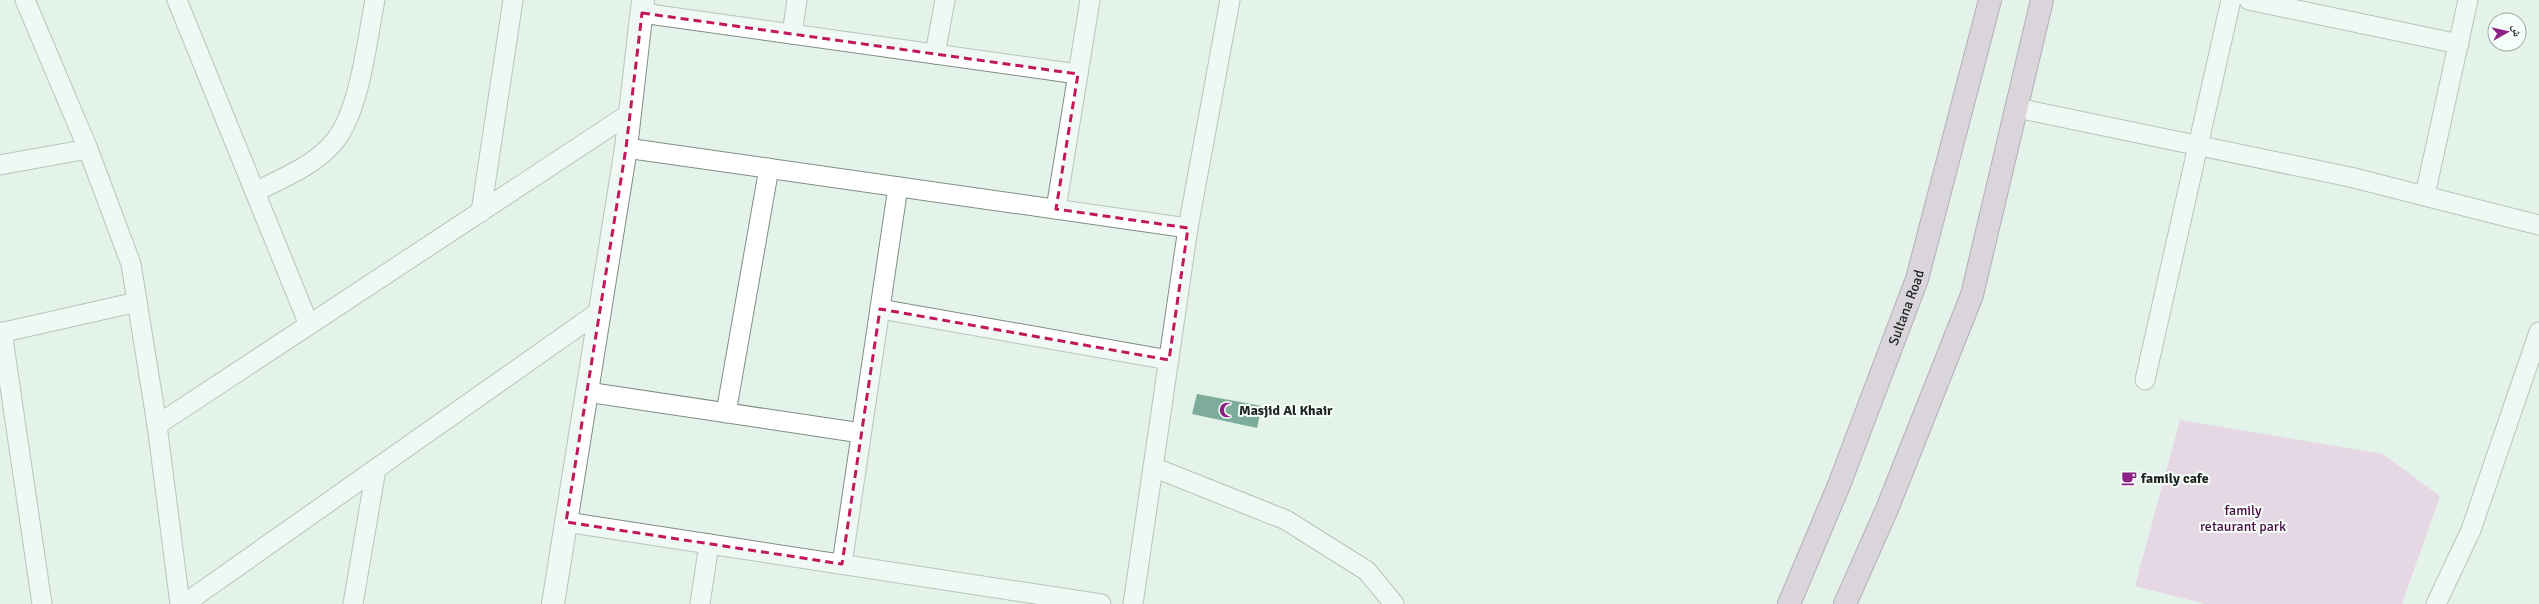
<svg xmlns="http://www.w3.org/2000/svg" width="2539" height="604" viewBox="0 0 2539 604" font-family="Signika,'Noto Naskh Arabic',sans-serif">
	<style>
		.green { fill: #e8b7e0 }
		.building { fill: #00583b }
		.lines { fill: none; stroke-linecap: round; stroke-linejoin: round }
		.street-casing { stroke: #7f8d86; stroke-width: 21 }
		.secondary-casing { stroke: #7f8d86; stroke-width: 24 }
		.primary-casing { stroke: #7c5b77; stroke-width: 24 }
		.street { stroke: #fff; stroke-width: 19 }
		.secondary { stroke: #fff; stroke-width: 22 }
		.primary { stroke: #ceafca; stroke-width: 22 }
		.marked { fill: none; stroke: #c2185b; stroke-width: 3; stroke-dasharray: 8 5; stroke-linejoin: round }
		.labels { text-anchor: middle; stroke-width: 4; stroke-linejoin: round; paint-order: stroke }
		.street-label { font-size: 14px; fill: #1f2421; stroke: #f5fef9 }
		.poi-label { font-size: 14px; font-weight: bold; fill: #1f2421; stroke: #f5fef9; text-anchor: start }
		.park-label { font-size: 14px; fill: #460942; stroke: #f5fef9 }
	</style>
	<rect width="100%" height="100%" fill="#e3f3ea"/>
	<path class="green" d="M2180,420L2383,454L2440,496L2402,604H2205L2135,586Z"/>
	<path class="building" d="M1197,394L1262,406L1257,428L1192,414Z"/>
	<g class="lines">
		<defs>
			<g id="street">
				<path d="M25,0L88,149L131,264L157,425L180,604"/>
				<path d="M177,0L309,325"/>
				<path d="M2249,0L2459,44"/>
				<path d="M642,13L1078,74"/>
				<path d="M792,34L797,0"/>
				<path d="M935,54L945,0"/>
				<path d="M2017,108L2350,177L2539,225"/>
				<path d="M626,148L1188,228"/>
				<path d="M0,165L88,149"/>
				<path d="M255,192C282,178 314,166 334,142C360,111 367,40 375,0"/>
				<path d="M2425,195L2468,0"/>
				<path d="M1056,209L1090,0"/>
				<path d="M481,212L513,0"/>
				<path d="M880,309L1169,360"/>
				<path d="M2,332L42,604"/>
				<path d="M0,333L137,302"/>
				<path d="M2145,380L2231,0"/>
				<path d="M587,392L861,433"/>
				<path d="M726,413L769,168"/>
				<path d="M157,425L629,114"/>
				<path d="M1153,467L1286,520L1367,571L1394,604"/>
				<path d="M566,522L1101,604"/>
				<path d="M842,564L898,187"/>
				<path d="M184,604L600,311"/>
				<path d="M353,604L376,469"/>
				<path d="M700,604L709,544"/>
				<path d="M1133,604L1188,228L1230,0"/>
				<path d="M2436,604L2471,530L2539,332"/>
			</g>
			<path id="secondary" d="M553,604L626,148L643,0"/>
			<g id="primary">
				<path id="s1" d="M1789,604L1839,485L1917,279L1990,0"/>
				<path d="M1845,604L1887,509L1972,295L2042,0"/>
			</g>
		</defs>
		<use href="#street" class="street-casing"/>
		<use href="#secondary" class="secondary-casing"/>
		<use href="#primary" class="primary-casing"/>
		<use href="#street" class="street"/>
		<use href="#secondary" class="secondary"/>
		<use href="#primary" class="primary"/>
	</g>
	<path d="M0 0H2539V604H0ZM642,13L1078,74L1056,209L1188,228L1169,360L880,309L842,564L566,522L626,148Z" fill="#e3f3ea" fill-opacity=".55" fill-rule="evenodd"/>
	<path class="marked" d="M642,13L1078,74L1056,209L1188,228L1169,360L880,309L842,564L566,522L626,148Z"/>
	<defs>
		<symbol id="mosque-bare" viewBox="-9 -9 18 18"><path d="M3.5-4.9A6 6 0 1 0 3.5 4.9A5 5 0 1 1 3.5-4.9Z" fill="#8c2084" stroke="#f5fef9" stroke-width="2.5" paint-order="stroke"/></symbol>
		<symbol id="cafe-bare" viewBox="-9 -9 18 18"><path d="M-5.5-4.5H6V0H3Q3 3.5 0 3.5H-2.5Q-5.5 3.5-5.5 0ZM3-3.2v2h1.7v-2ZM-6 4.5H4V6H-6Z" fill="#8c2084" stroke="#f5fef9" stroke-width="2.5" paint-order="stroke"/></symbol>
	</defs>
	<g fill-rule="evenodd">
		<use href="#mosque-bare" x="1216" y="399" width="22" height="22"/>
		<use href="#cafe-bare" x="2118" y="467" width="22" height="22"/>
	</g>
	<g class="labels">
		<g class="street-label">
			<text dy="5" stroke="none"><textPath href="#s1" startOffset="319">Sultana Road</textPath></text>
		</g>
		<g class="poi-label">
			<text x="1239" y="415">Masjid Al Khair</text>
			<text x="2141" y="483">family cafe</text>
		</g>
		<g class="park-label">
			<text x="2243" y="515">family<tspan x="2243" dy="16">retaurant park</tspan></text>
		</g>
	</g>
	<g transform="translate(2507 32) rotate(82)"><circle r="19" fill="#f5fef9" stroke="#9fa7a3"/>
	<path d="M0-3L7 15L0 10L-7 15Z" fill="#8c2084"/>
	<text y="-6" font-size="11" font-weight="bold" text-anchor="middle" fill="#1f2421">ش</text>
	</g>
</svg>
